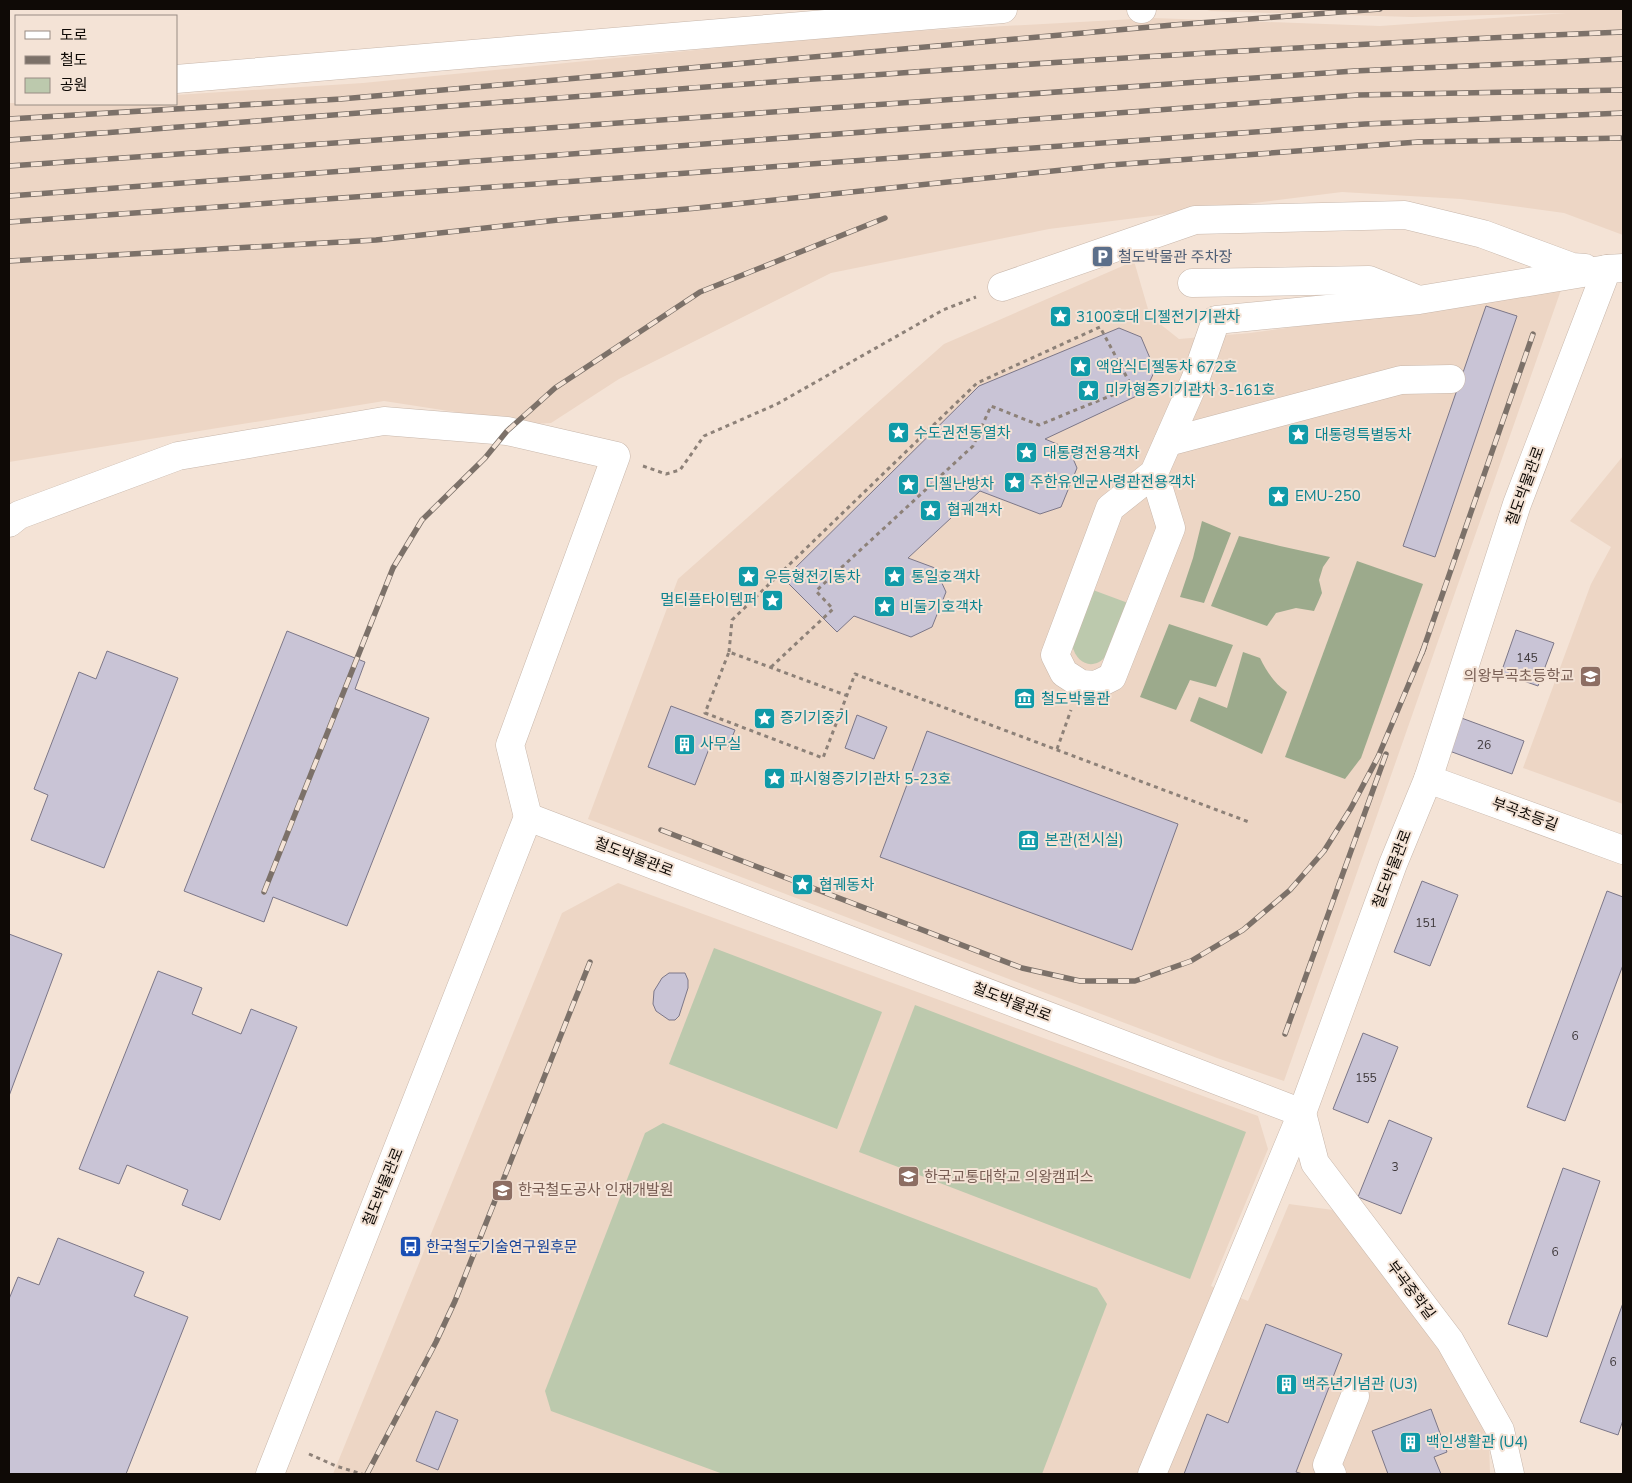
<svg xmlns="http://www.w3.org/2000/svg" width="1632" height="1483" viewBox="0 0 1632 1483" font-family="'Nunito Sans','Noto Sans KR',sans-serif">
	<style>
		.built { fill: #edd6c5 }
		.green { fill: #bcc9ad }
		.forest { fill: #9caa8c }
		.building { fill: #c9c4d6; stroke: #7c7788 }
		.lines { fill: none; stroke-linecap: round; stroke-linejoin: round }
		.minor-casing { stroke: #c8b7ab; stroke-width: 29 }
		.path { stroke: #8d8178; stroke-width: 3; stroke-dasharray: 4 4; stroke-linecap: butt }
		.minor { stroke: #fff; stroke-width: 28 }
		.rail-casing { stroke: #7c7169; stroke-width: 5.5 }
		.rail { stroke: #f4e3d6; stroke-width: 4; stroke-dasharray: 11; stroke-linecap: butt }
		.labels { text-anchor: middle; stroke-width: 4; stroke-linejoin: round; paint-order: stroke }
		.number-label { font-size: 12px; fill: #3e383a }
		.service-label { font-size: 15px; fill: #4e5e75; stroke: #f4e3d6; text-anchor: start }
		.culture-label { font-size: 15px; fill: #0d838f; stroke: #f4e3d6; text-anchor: start }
		.street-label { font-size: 15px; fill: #0f0a06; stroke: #f4e3d6 }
		.education-label { font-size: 15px; fill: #785e54; stroke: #f4e3d6; text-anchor: start }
		.transit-label { font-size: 15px; fill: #164399; stroke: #f4e3d6; text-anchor: start }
	</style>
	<rect width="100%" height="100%" fill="#f4e3d6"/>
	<g class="built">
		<path d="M1215,9H1623V235L1564,213L1461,199L1342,192L1049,229L831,273L619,379L551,423L533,424L384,401L9,462V103L176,104V95L363,83L858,34L1153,18L1380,26L1566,13L1412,17L1207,11Z"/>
		<path d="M1134,261L1150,316L1179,339L1250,333L1561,290L1284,1081L1217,1058L588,819L678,579L944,344Z"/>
		<path d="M1623,456V804L1523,768L1591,584L1611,547L1570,521Z"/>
		<path d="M618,883L1258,1116L1268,1149L1211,1286L1248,1301L1289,1204L1333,1210L1440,1350L1489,1440L1490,1474H333L562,913Z"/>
	</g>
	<g class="green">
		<path d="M1093,590L1128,603L1107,655C1094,671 1077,665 1072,645Z"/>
		<path d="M714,948L882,1012L837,1129L669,1064Z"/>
		<path d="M915,1005L1246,1132L1190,1279L859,1152Z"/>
		<path d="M663,1123L1097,1288L1107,1304L1042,1474H723L551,1411L545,1391L645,1133Z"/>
	</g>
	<g class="forest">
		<path d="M1202,521L1231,533L1204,603L1180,597L1193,558Z"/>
		<path d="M1239,536L1280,546L1330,557L1323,567L1319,580L1322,593L1314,611L1296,608L1276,613L1267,626L1211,606Z"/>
		<path d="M1357,561L1423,584L1361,758L1345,779L1285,757Z"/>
		<path d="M1169,624L1233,645L1216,687L1190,680L1176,710L1140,697Z"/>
		<path d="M1243,652L1260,658C1267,672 1274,683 1287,692L1262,754L1190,721L1199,697L1227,708Z"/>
	</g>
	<g class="building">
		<path d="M1486,306L1517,316L1435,557L1403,546Z"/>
		<path d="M1119,328L1141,337L1155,370L1145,392L1045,439L1069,449L1077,468L1061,507L1040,514L980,491L908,558L935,568L946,592L932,627L911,637L854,616L837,632L784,579L979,386Z"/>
		<path d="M1516,630L1554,643L1538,686L1501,673Z"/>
		<path d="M287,631L365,662L355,689L429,718L347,926L273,897L264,922L184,891Z"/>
		<path d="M107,651L178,678L104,868L31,840L48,795L34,789L79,672L96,679Z"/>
		<path d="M671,706L735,730L728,747L712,741L695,785L648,767Z"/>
		<path d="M857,715L887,727L874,759L845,748Z"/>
		<path d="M1456,716L1524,741L1512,774L1444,749Z"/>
		<path d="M927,731L1178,824L1132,950L880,857Z"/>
		<path d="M1422,881L1458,895L1430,966L1394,952Z"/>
		<path d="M1607,891L1623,897V965L1565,1121L1527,1107Z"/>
		<path d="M9,934L62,954L9,1096Z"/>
		<path d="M158,971L202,988L192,1014L241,1034L251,1009L297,1027L220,1220L182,1205L188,1190L127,1165L119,1184L79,1169Z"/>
		<path d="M669,973H685L688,980V988L679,1016L675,1020H669L656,1011L653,1004L654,991L662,978Z"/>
		<path d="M1363,1033L1398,1047L1368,1123L1333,1109Z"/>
		<path d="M1389,1120L1432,1138L1401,1214L1358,1197Z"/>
		<path d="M1563,1168L1600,1181L1547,1337L1508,1324Z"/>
		<path d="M58,1238L144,1272L134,1296L188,1317L126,1474H9V1299L18,1277L39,1285Z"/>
		<path d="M1623,1303V1420L1618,1435L1580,1422Z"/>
		<path d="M1266,1324L1342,1354L1296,1472L1303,1474H1184L1207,1414L1228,1423Z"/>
		<path d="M1431,1409L1447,1452L1434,1457L1441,1474H1388L1372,1431Z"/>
		<path d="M436,1411L458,1420L438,1470L416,1461Z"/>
	</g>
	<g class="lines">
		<defs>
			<g id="minor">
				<path d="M1141,9H1142"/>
				<path d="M176,79L1003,9"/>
				<path d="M1192,283L1369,280L1414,298"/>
				<path d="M1002,287L1195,220L1405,215L1483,234L1572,267L1585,268"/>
				<path d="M1168,442L1401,380L1451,379"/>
				<path d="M1154,473L1171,528L1112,677L1096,685L1081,684L1064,673L1055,655L1110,508L1154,473L1195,380L1216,320L1419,300L1607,269"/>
				<path d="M9,523L19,515L178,456L384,421L507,431L616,456L510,745L528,817"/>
				<path d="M1428,779L1623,850"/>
				<path d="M528,817L1302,1113"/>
				<path d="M1302,1113L1315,1163L1450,1341L1500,1430L1510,1474"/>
				<path d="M270,1474L528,817"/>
				<path d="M1152,1474L1302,1113L1393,864L1428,779L1517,504L1607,269L1623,268"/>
				<path d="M1332,1474L1327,1465L1355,1396"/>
			</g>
		</defs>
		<use href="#minor" class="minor-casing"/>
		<g class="path">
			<path d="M643,466L666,474L680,470L704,436L777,404L943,310L976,297"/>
			<path d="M729,652L732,620L977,383L1100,327L1132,387"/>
			<path d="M771,667L833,609L816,591L973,446L991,406L1039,425L1132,387L1163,384"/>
			<path d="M848,696L729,652L705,713L823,758L855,674L1249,822"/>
			<path d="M1057,749L1071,710"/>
			<path d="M309,1454L336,1466L362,1474"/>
		</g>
		<use href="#minor" class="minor"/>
		<defs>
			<g id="rail">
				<path d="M9,119L341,99L1173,25L1380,9"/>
				<path d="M9,140C547,99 1084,54 1623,32"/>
				<path d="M9,166L1354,71L1623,59"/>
				<path d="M9,196L1358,95L1623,90"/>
				<path d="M9,222L1365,124L1623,113"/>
				<path d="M9,261L376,240L558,220L687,209L1111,165L1418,142L1623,138"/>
				<path d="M1422,653L1533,334"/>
				<path d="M661,830L1022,968L1080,981H1135L1191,961L1243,930L1290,890L1324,851L1351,808L1378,757L1424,648"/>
				<path d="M264,892L393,568L422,520L485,458L507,431L555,388L700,292L885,218"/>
				<path d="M1285,1034L1386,754"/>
				<path d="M367,1474L436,1342L455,1301L590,962"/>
			</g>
		</defs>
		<use href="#rail" class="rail-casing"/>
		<use href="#rail" class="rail"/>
	</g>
	<defs>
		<symbol id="parking-square" viewBox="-11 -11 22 22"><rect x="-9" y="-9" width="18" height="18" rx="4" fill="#5c6f8a" stroke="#f4e3d6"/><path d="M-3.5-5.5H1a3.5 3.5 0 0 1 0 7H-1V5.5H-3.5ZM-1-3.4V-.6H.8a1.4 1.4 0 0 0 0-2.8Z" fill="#fff"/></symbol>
		<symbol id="sight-square" viewBox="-11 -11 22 22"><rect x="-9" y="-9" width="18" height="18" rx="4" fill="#0f9aa8" stroke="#f4e3d6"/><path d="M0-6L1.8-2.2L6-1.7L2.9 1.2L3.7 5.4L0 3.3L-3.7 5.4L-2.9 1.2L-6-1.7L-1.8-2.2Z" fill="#fff"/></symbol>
		<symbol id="school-square" viewBox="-11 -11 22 22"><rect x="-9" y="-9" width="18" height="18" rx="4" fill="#8d6e63" stroke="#f4e3d6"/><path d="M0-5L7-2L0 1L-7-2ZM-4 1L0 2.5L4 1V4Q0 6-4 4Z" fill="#fff"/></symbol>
		<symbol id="museum-square" viewBox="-11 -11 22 22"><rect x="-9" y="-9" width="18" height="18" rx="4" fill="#0f9aa8" stroke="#f4e3d6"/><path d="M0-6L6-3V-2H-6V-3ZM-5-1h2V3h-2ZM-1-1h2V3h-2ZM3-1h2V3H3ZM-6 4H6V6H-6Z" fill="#fff"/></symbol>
		<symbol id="building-square" viewBox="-11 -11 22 22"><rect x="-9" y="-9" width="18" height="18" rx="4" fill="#0f9aa8" stroke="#f4e3d6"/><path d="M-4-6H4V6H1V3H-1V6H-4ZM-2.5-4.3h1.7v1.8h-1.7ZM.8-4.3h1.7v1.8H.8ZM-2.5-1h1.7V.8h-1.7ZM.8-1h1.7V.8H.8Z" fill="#fff"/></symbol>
		<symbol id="university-square" viewBox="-11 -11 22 22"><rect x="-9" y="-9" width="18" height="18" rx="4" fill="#8d6e63" stroke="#f4e3d6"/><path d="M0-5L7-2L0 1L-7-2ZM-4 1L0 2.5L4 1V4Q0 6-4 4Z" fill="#fff"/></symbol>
		<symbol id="bus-square" viewBox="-11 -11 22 22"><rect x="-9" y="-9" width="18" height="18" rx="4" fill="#1a4fb4" stroke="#f4e3d6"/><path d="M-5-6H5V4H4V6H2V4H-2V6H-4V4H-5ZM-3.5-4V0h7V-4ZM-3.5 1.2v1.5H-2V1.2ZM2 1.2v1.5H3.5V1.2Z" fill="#fff"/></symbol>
	</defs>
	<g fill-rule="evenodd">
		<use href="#parking-square" x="1090" y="244" width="25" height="25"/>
		<use href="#sight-square" x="1048" y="304" width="25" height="25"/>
		<use href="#sight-square" x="1068" y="354" width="25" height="25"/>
		<use href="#sight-square" x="1076" y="378" width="25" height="25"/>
		<use href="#sight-square" x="886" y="420" width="25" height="25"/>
		<use href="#sight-square" x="1286" y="422" width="25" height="25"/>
		<use href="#sight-square" x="1014" y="440" width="25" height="25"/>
		<use href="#sight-square" x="1002" y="470" width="25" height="25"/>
		<use href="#sight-square" x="896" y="472" width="25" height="25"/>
		<use href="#sight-square" x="1266" y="484" width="25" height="25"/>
		<use href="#sight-square" x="918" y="498" width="25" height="25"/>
		<use href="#sight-square" x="736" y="564" width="25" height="25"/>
		<use href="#sight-square" x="882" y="564" width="25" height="25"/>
		<use href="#sight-square" x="760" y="588" width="25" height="25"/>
		<use href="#sight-square" x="872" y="594" width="25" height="25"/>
		<use href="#school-square" x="1578" y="664" width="25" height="25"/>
		<use href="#museum-square" x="1012" y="686" width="25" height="25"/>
		<use href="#sight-square" x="752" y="706" width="25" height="25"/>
		<use href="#building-square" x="672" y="732" width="25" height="25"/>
		<use href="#sight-square" x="762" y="766" width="25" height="25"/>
		<use href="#museum-square" x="1016" y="828" width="25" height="25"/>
		<use href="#sight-square" x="790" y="872" width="25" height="25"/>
		<use href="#university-square" x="896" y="1164" width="25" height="25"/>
		<use href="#university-square" x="490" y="1178" width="25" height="25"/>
		<use href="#bus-square" x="398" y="1234" width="25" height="25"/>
		<use href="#building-square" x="1274" y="1372" width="25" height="25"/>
		<use href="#building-square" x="1398" y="1430" width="25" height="25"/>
	</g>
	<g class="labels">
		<g class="number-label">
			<text x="1527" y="662">145</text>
			<text x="1484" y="749">26</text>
			<text x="1426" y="927">151</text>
			<text x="1575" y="1040">6</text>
			<text x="1366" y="1082">155</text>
			<text x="1395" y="1171">3</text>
			<text x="1555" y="1256">6</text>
			<text x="1613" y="1366">6</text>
		</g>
		<g class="service-label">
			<text x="1118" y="262">철도박물관 주차장</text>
		</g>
		<g class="culture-label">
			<text x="1076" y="322">3100호대 디젤전기기관차</text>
			<text x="1096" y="372">액압식디젤동차 672호</text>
			<text x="1105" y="395">미카형증기기관차 3-161호</text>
			<text x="914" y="438">수도권전동열차</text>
			<text x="1315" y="440">대통령특별동차</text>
			<text x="1043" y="458">대통령전용객차</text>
			<text x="1030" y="487">주한유엔군사령관전용객차</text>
			<text x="925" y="489">디젤난방차</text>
			<text x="1295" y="501">EMU-250</text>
			<text x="947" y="515">협궤객차</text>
			<text x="764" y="582">우등형전기동차</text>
			<text x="911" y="582">통일호객차</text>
			<text x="757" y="605" text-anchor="end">멀티플타이템퍼</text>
			<text x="900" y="612">비둘기호객차</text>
			<text x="1041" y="704">철도박물관</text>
			<text x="780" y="723">증기기중기</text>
			<text x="700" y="749">사무실</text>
			<text x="790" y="784">파시형증기기관차 5-23호</text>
			<text x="1045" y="845">본관(전시실)</text>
			<text x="819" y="890">협궤동차</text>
			<text x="1302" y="1389">백주년기념관 (U3)</text>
			<text x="1426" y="1447">백인생활관 (U4)</text>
		</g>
		<g class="street-label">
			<text transform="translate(1525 486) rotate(-70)" y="5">철도박물관로</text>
			<text transform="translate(1525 814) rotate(20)" y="5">부곡초등길</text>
			<text transform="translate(634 857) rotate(21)" y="5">철도박물관로</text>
			<text transform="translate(1392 869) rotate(-69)" y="5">철도박물관로</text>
			<text transform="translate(1012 1002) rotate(21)" y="5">철도박물관로</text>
			<text transform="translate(383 1187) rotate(-68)" y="5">철도박물관로</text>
			<text transform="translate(1411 1290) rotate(53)" y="5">부곡중학길</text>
		</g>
		<g class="education-label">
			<text x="1574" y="681" text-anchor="end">의왕부곡초등학교</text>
			<text x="924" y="1182">한국교통대학교 의왕캠퍼스</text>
			<text x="518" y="1195">한국철도공사 인재개발원</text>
		</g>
		<g class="transit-label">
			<text x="426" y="1252">한국철도기술연구원후문</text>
		</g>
	</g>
	<rect width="1632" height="1483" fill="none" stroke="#0f0a06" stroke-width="20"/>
	<rect x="15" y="15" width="162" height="90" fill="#f4e3d6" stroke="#988c83"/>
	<rect x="25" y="31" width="25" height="8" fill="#ffffff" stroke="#988c83"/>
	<text x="60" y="40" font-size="15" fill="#0f0a06">도로</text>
	<rect x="25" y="56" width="25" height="8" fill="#7c7169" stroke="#988c83"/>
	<text x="60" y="65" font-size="15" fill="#0f0a06">철도</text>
	<rect x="25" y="78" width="25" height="15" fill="#bcc9ad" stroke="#988c83"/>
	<text x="60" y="90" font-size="15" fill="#0f0a06">공원</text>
</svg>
